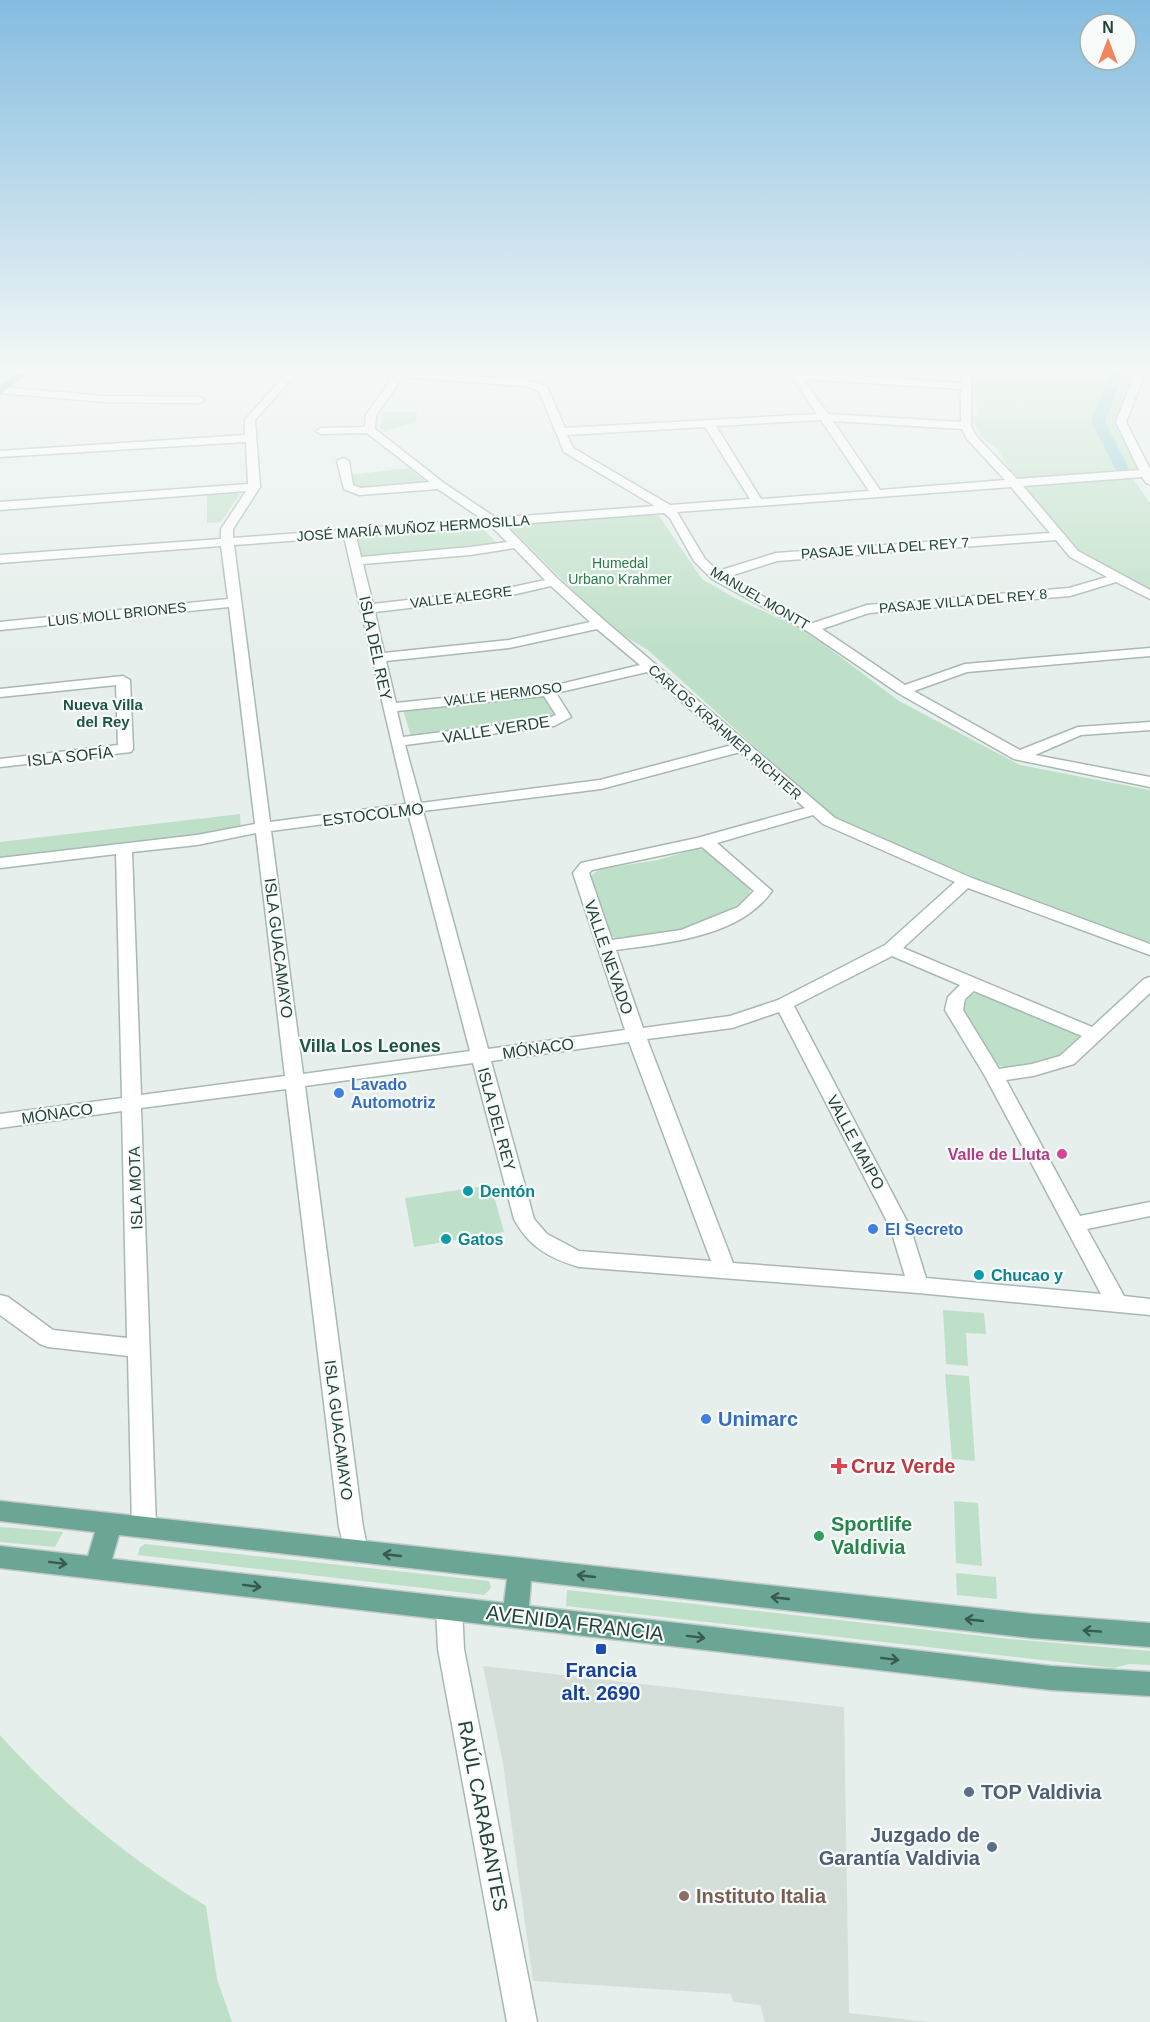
<svg xmlns="http://www.w3.org/2000/svg" width="1150" height="2022" viewBox="0 0 1150 2022" font-family="Helvetica,sans-serif">
	<style>
		.built { fill: #d4dfda }
		.green { fill: #bfe0c8 }
		.lines { fill: none; stroke-linecap: round; stroke-linejoin: round }
		.canal { fill: #8ec9d4; fill-rule: evenodd }
		.minor-casing { stroke: #a8b8b2; stroke-width: 3 }
		.major-casing { stroke: #c2cac8; stroke-width: 3 }
		.minor { fill: #fff; fill-rule: evenodd }
		.major { fill: #6aa596; fill-rule: evenodd }
		.oneway { stroke: #365b51 }
		.shop-dot { fill: #3f7fe0; stroke: #f7fbf9; stroke-width: 2 }
		.hotel-dot { fill: #d1479c; stroke: #f7fbf9; stroke-width: 2 }
		.culture-dot { fill: #0f9aa8; stroke: #f7fbf9; stroke-width: 2 }
		.health-dot { fill: #e0444e; stroke: #f7fbf9; stroke-width: 2 }
		.leisure-dot { fill: #2e9e5b; stroke: #f7fbf9; stroke-width: 2 }
		.transit-dot { fill: #1a4fb4; stroke: #f7fbf9; stroke-width: 2 }
		.service-dot { fill: #5c6f8a; stroke: #f7fbf9; stroke-width: 2 }
		.education-dot { fill: #8d6e63; stroke: #f7fbf9; stroke-width: 2 }
		.labels { text-anchor: middle; stroke-width: 4.5; stroke-linejoin: round; paint-order: stroke }
		.far-street-label { font-size: 14px; fill: #24423a; stroke: #f7fbf9 }
		.far-park-label { font-size: 14px; fill: #2d7a4b; stroke: #f7fbf9 }
		.far-neighbourhood-label { font-size: 15px; font-weight: bold; fill: #1f5548; stroke: #f7fbf9 }
		.street-label { font-size: 16px; fill: #24423a; stroke: #f7fbf9 }
		.shop-label { font-size: 16px; font-weight: bold; fill: #366cbe; stroke: #f7fbf9; text-anchor: start }
		.hotel-label { font-size: 16px; font-weight: bold; fill: #b23c85; stroke: #f7fbf9; text-anchor: end }
		.culture-label { font-size: 16px; font-weight: bold; fill: #0d838f; stroke: #f7fbf9; text-anchor: start }
		.neighbourhood-label { font-size: 18px; font-weight: bold; fill: #1f5548; stroke: #f7fbf9 }
		.near-shop-label { font-size: 20px; font-weight: bold; fill: #366cbe; stroke: #f7fbf9; text-anchor: start }
		.near-health-label { font-size: 20px; font-weight: bold; fill: #be3a42; stroke: #f7fbf9; text-anchor: start }
		.near-leisure-label { font-size: 20px; font-weight: bold; fill: #27864d; stroke: #f7fbf9; text-anchor: start }
		.near-street-label { font-size: 20px; fill: #24423a; stroke: #f7fbf9 }
		.near-transit-label { font-size: 20px; font-weight: bold; fill: #164399; stroke: #f7fbf9 }
		.near-service-label { font-size: 20px; font-weight: bold; fill: #4e5e75; stroke: #f7fbf9; text-anchor: start }
		.near-education-label { font-size: 20px; font-weight: bold; fill: #785e54; stroke: #f7fbf9; text-anchor: start }
	</style>
	<rect width="100%" height="100%" fill="#e6efeb"/>
	<path class="built" d="M483,1666L844,1707L849,2013L929,2022H765L760,2005L733,2002L731,1994L533,1981L503,1763Z"/>
	<g class="green">
		<path d="M970,368H1136L1114,422L1137,468L1129,473L1150,503V591L1086,556L1065,537L1024,490L1028,489L1007,465L998,450L981,436L972,417L977,416L975,393L970,391Z"/>
		<path d="M382,412H417L416,422L384,431L380,428Z"/>
		<path d="M409,468L427,483L362,490L352,485L349,475Z"/>
		<path d="M230,492L240,494L221,522L207,523V494Z"/>
		<path d="M652,515L659,516L702,579L735,598L806,631L899,701L1020,765L1150,790V946L969,875L832,817L648,650L612,629L507,525Z"/>
		<path d="M472,527L482,528L498,544L362,558L356,539L362,536Z"/>
		<path d="M540,695L549,698L557,714L544,722L411,736L403,710Z"/>
		<path d="M240,814L241,833L0,860V842Z"/>
		<path d="M696,849L711,851L750,889L749,897L742,903L686,929L620,939L609,936L588,878L600,869L658,860Z"/>
		<path d="M968,994H983L1075,1032L1080,1040L1060,1059L1011,1069L993,1064L960,1008Z"/>
		<path d="M491,1185L504,1232L414,1247L405,1198Z"/>
		<path d="M943,1310L984,1313L986,1334L966,1333L968,1366L946,1364Z"/>
		<path d="M945,1374L969,1376L975,1461L952,1459Z"/>
		<path d="M954,1501L978,1503L982,1566L956,1563Z"/>
		<path d="M0,1527L63,1532L55,1547L0,1542Z"/>
		<path d="M145,1544L489,1581L491,1588L484,1595L138,1555L140,1547Z"/>
		<path d="M956,1573L996,1577L997,1599L957,1595Z"/>
		<path d="M567,1590L1009,1639L1150,1651V1665L1129,1664L1114,1668L566,1606Z"/>
		<path d="M0,1735C59,1802 131,1860 206,1906L217,1979L232,2022H0Z"/>
	</g>
	<g class="lines">
		<path class="canal" d="M1114,368H1126L1105,421L1129,469L1122,473L1115,469L1091,421Z"/>
		<defs>
			<g id="minor">
				<path d="M291,368H301L255,420L260,487L233,529V538L482,519L438,489L359,495L344,489L337,461L343,458L349,461L353,485L361,488L430,482L367,433L321,434L316,431L321,428L365,427L366,415L393,377L313,371L308,368H356L526,380L547,387L565,428L817,414L786,368H796L799,372L961,383V368H971V426L976,436L1017,479L1139,470L1116,422L1137,368H1147L1126,422L1150,469V484L1146,483L1142,477L1023,486L1078,551L1150,590V599L1116,582L1070,596L869,613L822,629L905,685L965,664L1150,648V656L967,672L914,691L1020,750L1078,727L1150,722V730L1081,735L1035,755L1150,777V787L1014,759L898,693L807,631L712,579L694,561L670,518L664,513L505,525L558,579L605,621L835,818L972,878L1150,944V955L968,888L903,948L1092,1027L1144,979L1150,977V993L1074,1064L1033,1076L1006,1080L1080,1216L1150,1202V1216L1087,1229L1124,1296L1150,1299V1315L918,1293L579,1267C549,1258 529,1247 514,1219L473,1063L305,1086L363,1527L368,1551L365,1559L356,1562L347,1559L339,1527L286,1089L141,1108L156,1527L153,1534L144,1538L135,1534L132,1527L128,1356L48,1347L40,1344L0,1315V1295L8,1297L53,1330L127,1338L122,1111L0,1128V1114L122,1098L116,854L0,868V858L197,835L255,824L229,607L0,630V622L228,599L221,546L0,563V555L221,539V529L246,491L0,510V502L248,484L246,442L0,457V451L245,435V420ZM403,377L525,386L539,391L564,452L655,506L496,518L444,483L375,429L376,415ZM803,379L961,389V422L828,414ZM821,420L869,491L761,499L716,426ZM833,421L962,429L967,439L1005,480L880,490ZM705,427L750,499L670,505L573,448L567,435ZM1011,487L1050,533L776,553L718,571L705,559L677,512ZM491,526L507,542L470,547L361,557L356,536ZM344,537L406,804L270,822L234,545ZM1056,540L1070,557L1107,577L1069,588L867,605L813,623L727,577L777,561ZM514,548L545,580L503,589L373,604L363,564L470,555ZM551,586L590,622L509,640L384,653L375,612L503,597ZM597,629L640,665L548,687L396,703L386,661L509,648ZM647,672L732,745L600,780L421,803L405,745L554,726L571,717L556,693ZM544,696L556,715L546,719L403,737L397,711ZM740,752L805,808L697,838L581,863L573,873L625,1030L488,1049L423,811L601,789ZM408,813L470,1051L303,1074L271,831ZM813,815L823,824L955,882L885,945L778,1000L730,1016L643,1028L616,950C667,943 740,937 772,891L717,843ZM256,833L285,1076L141,1095L132,852L197,845ZM702,847L754,891L738,907L681,930L612,940L589,873L592,870ZM892,956L960,985L948,997L945,1010L985,1076L1101,1294L926,1278L910,1227L794,1006ZM974,991L1082,1036L1060,1056L1032,1064L999,1069L963,1010L965,999ZM779,1012L890,1227L905,1276L733,1263L647,1039L732,1028ZM629,1042L711,1261L579,1251L547,1234L534,1219L491,1061Z"/>
				<path d="M0,387L104,396L200,397L205,400L200,403L104,402L1,393Z"/>
				<path d="M123,676L130,680L133,749L131,752L0,767V759L118,745L116,685L0,697V689Z"/>
				<path d="M449,1597L458,1600L462,1608L464,1649L537,2022H507L438,1649L436,1608L440,1600Z"/>
			</g>
			<g id="major">
				<path d="M0,368H9L0,374Z"/>
				<path d="M23,368H34L0,394V386Z"/>
				<path d="M0,1501L1032,1614L1150,1623V1647L1032,1638L531,1581L529,1606L1051,1666L1150,1672V1696L1051,1690L0,1568V1546L88,1556L95,1532L0,1521ZM119,1535L507,1579L504,1603L112,1559Z"/>
			</g>
		</defs>
		<use href="#minor" class="minor-casing"/>
		<use href="#major" class="major-casing"/>
		<use href="#minor" class="minor"/>
		<use href="#major" class="major"/>
	</g>
	<defs><path id="oneway-shaft" d="M-6 0H5M1.5-3L5.5 0L1.5 3" fill="none" stroke-width="1.6" stroke-linecap="round" stroke-linejoin="round" transform="scale(1.5)"/></defs>
	<g class="oneway">
		<use href="#oneway-shaft" transform="translate(392 1555) rotate(-174)"/>
		<use href="#oneway-shaft" transform="translate(58 1563) rotate(7)"/>
		<use href="#oneway-shaft" transform="translate(586 1576) rotate(-174)"/>
		<use href="#oneway-shaft" transform="translate(252 1586) rotate(7)"/>
		<use href="#oneway-shaft" transform="translate(780 1598) rotate(-174)"/>
		<use href="#oneway-shaft" transform="translate(974 1620) rotate(-174)"/>
		<use href="#oneway-shaft" transform="translate(1092 1631) rotate(-176)"/>
		<use href="#oneway-shaft" transform="translate(696 1637) rotate(7)"/>
		<use href="#oneway-shaft" transform="translate(890 1659) rotate(7)"/>
	</g>
	<linearGradient id="sky" x2="0" y2="1"><stop stop-color="#84bce0"/><stop offset="0.57" stop-color="#f4f8f6"/><stop offset="1" stop-color="#f4f8f6" stop-opacity="0"/></linearGradient>
	<rect width="1150" height="651" fill="url(#sky)"/>
	<g class="shop-dot">
		<circle cx="339" cy="1093" r="6"/>
		<circle cx="873" cy="1229" r="6"/>
		<circle cx="706" cy="1419" r="6"/>
	</g>
	<circle class="hotel-dot" cx="1062" cy="1154" r="6"/>
	<g class="culture-dot">
		<circle cx="468" cy="1191" r="6"/>
		<circle cx="446" cy="1239" r="6"/>
		<circle cx="979" cy="1275" r="6"/>
	</g>
	<path class="health-dot" d="M836 1457h6v6h6v6h-6v6h-6v-6h-6v-6h6z"/>
	<circle class="leisure-dot" cx="819" cy="1536" r="6"/>
	<rect class="transit-dot" x="595" y="1643" width="12" height="12" rx="3"/>
	<g class="service-dot">
		<circle cx="969" cy="1792" r="6"/>
		<circle cx="992" cy="1847" r="6"/>
	</g>
	<circle class="education-dot" cx="684" cy="1896" r="6"/>
	<g class="labels">
		<g class="far-street-label">
			<text transform="translate(413 528) rotate(-4)" y="5">JOSÉ MARÍA MUÑOZ HERMOSILLA</text>
			<text transform="translate(885 548) rotate(-4)" y="5">PASAJE VILLA DEL REY 7</text>
			<text transform="translate(461 597) rotate(-7)" y="5">VALLE ALEGRE</text>
			<text transform="translate(760 598) rotate(30)" y="5">MANUEL MONTT</text>
			<text transform="translate(963 601) rotate(-5)" y="5">PASAJE VILLA DEL REY 8</text>
			<text transform="translate(117 614) rotate(-6)" y="5">LUIS MOLL BRIONES</text>
			<text transform="translate(503 694) rotate(-7)" y="5">VALLE HERMOSO</text>
			<text transform="translate(725 732) rotate(41)" y="5">CARLOS KRAHMER RICHTER</text>
		</g>
		<g class="far-park-label">
			<text x="620" y="568">Humedal<tspan x="620" dy="16">Urbano Krahmer</tspan></text>
		</g>
		<g class="far-neighbourhood-label">
			<text x="103" y="710">Nueva Villa<tspan x="103" dy="17">del Rey</tspan></text>
		</g>
		<g class="street-label">
			<text transform="translate(376 648) rotate(78)" y="6">ISLA DEL REY</text>
			<text transform="translate(496 729) rotate(-9)" y="6">VALLE VERDE</text>
			<text transform="translate(70 756) rotate(-6)" y="6">ISLA SOFÍA</text>
			<text transform="translate(373 814) rotate(-7)" y="6">ESTOCOLMO</text>
			<text transform="translate(279 948) rotate(83)" y="6">ISLA GUACAMAYO</text>
			<text transform="translate(609 957) rotate(71)" y="6">VALLE NEVADO</text>
			<text transform="translate(538 1048) rotate(-8)" y="6">MÓNACO</text>
			<text transform="translate(57 1113) rotate(-8)" y="6">MÓNACO</text>
			<text transform="translate(497 1119) rotate(75)" y="6">ISLA DEL REY</text>
			<text transform="translate(856 1142) rotate(62)" y="6">VALLE MAIPO</text>
			<text transform="translate(135 1188) rotate(-92)" y="6">ISLA MOTA</text>
			<text transform="translate(339 1430) rotate(83)" y="6">ISLA GUACAMAYO</text>
		</g>
		<g class="shop-label">
			<text x="351" y="1090">Lavado<tspan x="351" dy="18">Automotriz</tspan></text>
			<text x="885" y="1235">El Secreto</text>
		</g>
		<g class="hotel-label">
			<text x="1050" y="1160">Valle de Lluta</text>
		</g>
		<g class="culture-label">
			<text x="480" y="1197">Dentón</text>
			<text x="458" y="1245">Gatos</text>
			<text x="991" y="1281">Chucao y</text>
		</g>
		<g class="neighbourhood-label">
			<text x="370" y="1052">Villa Los Leones</text>
		</g>
		<g class="near-shop-label">
			<text x="718" y="1426">Unimarc</text>
		</g>
		<g class="near-health-label">
			<text x="851" y="1473">Cruz Verde</text>
		</g>
		<g class="near-leisure-label">
			<text x="831" y="1531">Sportlife<tspan x="831" dy="23">Valdivia</tspan></text>
		</g>
		<g class="near-street-label">
			<text transform="translate(575 1623) rotate(7)" y="7">AVENIDA FRANCIA</text>
			<text transform="translate(483 1816) rotate(79)" y="7">RAÚL CARABANTES</text>
		</g>
		<g class="near-transit-label">
			<text x="601" y="1677">Francia<tspan x="601" dy="23">alt. 2690</tspan></text>
		</g>
		<g class="near-service-label">
			<text x="981" y="1799">TOP Valdivia</text>
			<text x="980" y="1842" text-anchor="end">Juzgado de<tspan x="980" dy="23">Garantía Valdivia</tspan></text>
		</g>
		<g class="near-education-label">
			<text x="696" y="1903">Instituto Italia</text>
		</g>
	</g>
	<g transform="translate(1108 42)"><circle r="28" fill="#f7fbf9" stroke="#a3b1ad" stroke-width="1.5"/>
	<path d="M0-4.5L10 22L0 15L-10 22Z" fill="#f4845f"/>
	<text y="-9" font-size="16" font-weight="bold" text-anchor="middle" fill="#24423a">N</text>
	</g>
</svg>
